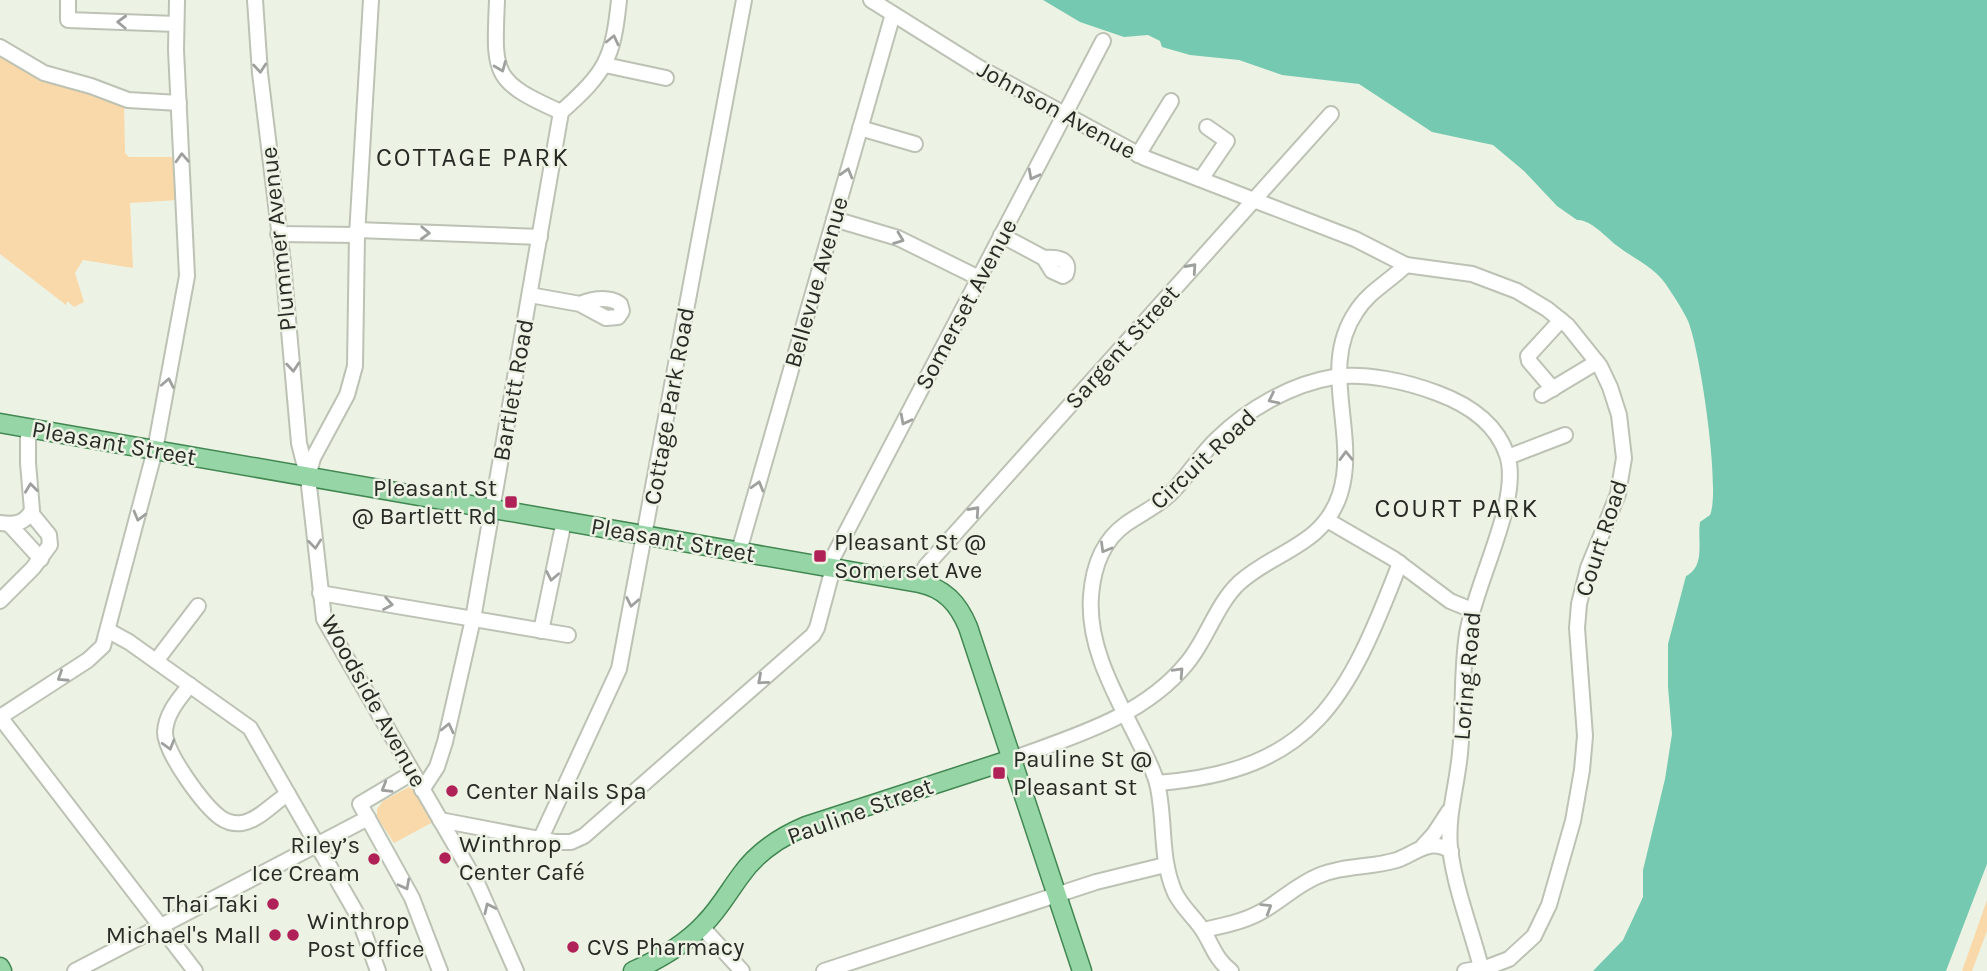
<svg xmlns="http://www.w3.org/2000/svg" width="1987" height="971" viewBox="0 0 1987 971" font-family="Karla,sans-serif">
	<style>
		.green { fill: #f9d8a9 }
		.water { fill: #76c9b1 }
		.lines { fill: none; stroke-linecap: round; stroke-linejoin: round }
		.minor-casing { stroke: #bcc2b4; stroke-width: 18 }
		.major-casing { stroke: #428752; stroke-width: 21 }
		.minor { stroke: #fff; stroke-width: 14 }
		.major { stroke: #96d5a6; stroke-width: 18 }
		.oneway { stroke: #9ea09d }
		.poi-dot { fill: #b02157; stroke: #edf3e4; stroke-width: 2.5 }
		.labels { text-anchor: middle; stroke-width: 5; stroke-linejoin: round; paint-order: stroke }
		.street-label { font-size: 24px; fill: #282b25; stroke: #edf3e4 }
		.poi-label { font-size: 24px; fill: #282b25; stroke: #edf3e4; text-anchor: start }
		.neighbourhood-label { font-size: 26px; letter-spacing: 2px; fill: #282b25; stroke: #edf3e4 }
	</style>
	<rect width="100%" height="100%" fill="#edf3e4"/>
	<g class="green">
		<path d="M0,50L124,103L125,153L129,157H174L177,200L130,203L133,268L83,260L75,273L84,302L74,307L67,301L66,305L0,254Z"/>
		<path d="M409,787L415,791L433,822L394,843L377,817V809L383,801Z"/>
		<path d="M1987,900V931L1972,971H1962Z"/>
	</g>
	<path class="water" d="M1043,0H1987V864L1946,971H1593L1623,940L1643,897V870L1665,779L1672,734L1668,687V644L1686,576C1706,566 1697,540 1700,522L1710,515C1721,490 1700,349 1688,321C1683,310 1675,298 1669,289C1657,268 1634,259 1616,245C1606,237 1590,219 1577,220L1557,206L1524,171L1493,145L1432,132L1359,84L1282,75L1239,60L1190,55L1162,47L1160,41L1148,35L1124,37L1080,22Z"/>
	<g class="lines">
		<defs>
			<g id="minor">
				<path d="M68,0V20L176,24"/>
				<path d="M255,0L260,73L283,263L299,443L307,475"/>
				<path d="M371,0L357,235L355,366L347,395L313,458L308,477L324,619L478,885L516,971"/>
				<path d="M497,0C494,74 491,81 561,112"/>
				<path d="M871,0L978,67L1145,158L1355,239L1406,265L1472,274L1517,291L1547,309L1568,326L1600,366L1610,387L1619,415L1624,458L1618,494L1588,568L1579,604L1577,628L1585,736L1582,770L1573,821L1549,905L1534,936L1509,959L1488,967L1465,971"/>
				<path d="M0,47L44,73L91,86L128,100L179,103"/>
				<path d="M605,65L666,78"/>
				<path d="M860,128L915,144"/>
				<path d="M1138,155L1171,101"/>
				<path d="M1201,179L1227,141L1207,127"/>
				<path d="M834,219L898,238L979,278"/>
				<path d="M357,230L540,237"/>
				<path d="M278,234L357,235"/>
				<path d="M1001,235L1044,258L1052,271L1063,276L1066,274C1072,258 1055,257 1044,258"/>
				<path d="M530,295L580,304L606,318L618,317L622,311L620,304C608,296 593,299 580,304"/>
				<path d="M1553,389L1529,361L1528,356L1561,320"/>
				<path d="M1542,395L1597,362"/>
				<path d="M1508,457L1565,435"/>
				<path d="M1327,520L1394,559L1450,601L1472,610"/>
				<path d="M0,523C14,525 25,524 32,510L28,463V428"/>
				<path d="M9,524L41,559"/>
				<path d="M739,551L893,14"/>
				<path d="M828,567L1103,41"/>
				<path d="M916,582L926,566L1331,114"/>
				<path d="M320,593L568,635"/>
				<path d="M0,601L33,568L50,545L49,535L31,513"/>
				<path d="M109,631L129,642L250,728L358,916L378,971"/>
				<path d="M541,631L564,521"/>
				<path d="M156,661L198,606"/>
				<path d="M190,685C179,699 166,713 165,732C165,753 204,806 221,818C227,822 235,824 242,823C258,821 274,802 288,794"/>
				<path d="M0,717L88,660L103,646L155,450L187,276L176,50L177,0"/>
				<path d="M0,717L195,971"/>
				<path d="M1012,759C1074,736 1143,717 1187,663C1207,639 1216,605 1239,583C1276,550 1323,546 1340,494C1359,434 1318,368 1356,312C1368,292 1390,281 1406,265"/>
				<path d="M412,773L360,804L412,898L440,971"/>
				<path d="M1157,783C1314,771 1348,698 1400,563"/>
				<path d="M422,790L437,767L445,742L473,619L561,112C606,72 613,59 619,0"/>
				<path d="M440,820L555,842H571L584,836L813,635L817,628L833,568"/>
				<path d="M540,840L619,669L744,0"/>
				<path d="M1423,846L1434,834L1449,811"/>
				<path d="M702,927L742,971"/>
				<path d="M1203,930C1222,926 1242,922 1259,913C1280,902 1296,885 1318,876C1343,865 1371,868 1397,860C1417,853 1429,837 1451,851"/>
				<path d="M75,971L368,818"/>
				<path d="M824,971L1096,882L1165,865"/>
				<path d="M1231,971C1215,959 1212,944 1202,929C1193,916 1182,907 1175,893C1159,857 1166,820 1157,783C1153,769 1146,756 1139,742C1117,697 1087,648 1091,596C1093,568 1102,541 1126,524C1140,514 1156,507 1169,495C1187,478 1199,456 1217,439C1248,409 1291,384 1334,377C1365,372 1408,382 1437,393C1467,404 1496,422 1507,455C1522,499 1475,583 1467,634C1461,673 1464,713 1460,753C1457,786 1447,815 1450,848C1455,890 1472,931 1482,971"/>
			</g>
			<g id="major">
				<path d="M0,423L919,583C944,588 958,603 968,627L1082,971"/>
				<path d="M0,967L2,971"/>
				<path d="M633,971C660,959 685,945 705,923C719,909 729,891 741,875C757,852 780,837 806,826L1012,759"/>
			</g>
		</defs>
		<use href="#minor" class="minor-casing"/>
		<use href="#major" class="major-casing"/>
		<use href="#minor" class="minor"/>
		<use href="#major" class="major"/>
	</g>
	<defs><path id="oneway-chevron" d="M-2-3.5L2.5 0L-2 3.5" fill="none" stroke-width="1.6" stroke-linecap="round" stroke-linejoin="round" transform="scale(1.75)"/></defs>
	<g class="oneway">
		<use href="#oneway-chevron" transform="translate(122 22) rotate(-178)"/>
		<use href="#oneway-chevron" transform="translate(613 40) rotate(-77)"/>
		<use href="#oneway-chevron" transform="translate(501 67) rotate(68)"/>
		<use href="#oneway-chevron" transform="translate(260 68) rotate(85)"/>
		<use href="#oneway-chevron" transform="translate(182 158) rotate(-93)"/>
		<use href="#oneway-chevron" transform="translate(847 173) rotate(-74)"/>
		<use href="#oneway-chevron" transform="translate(1033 175) rotate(118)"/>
		<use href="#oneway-chevron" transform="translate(425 233) rotate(2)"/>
		<use href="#oneway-chevron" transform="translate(899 239) rotate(21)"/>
		<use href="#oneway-chevron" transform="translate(1192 268) rotate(-48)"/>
		<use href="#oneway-chevron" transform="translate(293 367) rotate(85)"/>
		<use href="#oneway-chevron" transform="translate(168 383) rotate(-79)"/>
		<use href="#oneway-chevron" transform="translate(1273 399) rotate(154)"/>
		<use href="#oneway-chevron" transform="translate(905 420) rotate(118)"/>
		<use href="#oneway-chevron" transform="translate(1346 456) rotate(-91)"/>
		<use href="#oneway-chevron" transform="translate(758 486) rotate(-74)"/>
		<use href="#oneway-chevron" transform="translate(31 488) rotate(-97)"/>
		<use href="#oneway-chevron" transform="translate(975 511) rotate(-48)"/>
		<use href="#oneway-chevron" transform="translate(139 516) rotate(105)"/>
		<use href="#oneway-chevron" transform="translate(315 544) rotate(84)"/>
		<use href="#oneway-chevron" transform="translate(1105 548) rotate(120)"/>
		<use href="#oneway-chevron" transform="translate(552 576) rotate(101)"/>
		<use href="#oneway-chevron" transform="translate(632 602) rotate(101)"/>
		<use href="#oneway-chevron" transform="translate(388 604) rotate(10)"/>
		<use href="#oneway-chevron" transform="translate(1179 672) rotate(-47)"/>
		<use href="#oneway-chevron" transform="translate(62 677) rotate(147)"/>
		<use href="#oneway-chevron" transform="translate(762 680) rotate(139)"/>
		<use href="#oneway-chevron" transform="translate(448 728) rotate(-77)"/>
		<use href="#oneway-chevron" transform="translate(169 745) rotate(74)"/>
		<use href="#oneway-chevron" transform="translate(386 788) rotate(149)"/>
		<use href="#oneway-chevron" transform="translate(405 885) rotate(62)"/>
		<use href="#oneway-chevron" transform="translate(489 908) rotate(-115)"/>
		<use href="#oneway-chevron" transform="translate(1267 908) rotate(-32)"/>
	</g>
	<g class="poi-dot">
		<rect x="504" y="495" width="14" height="14" rx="3.5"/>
		<rect x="813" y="549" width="14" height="14" rx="3.5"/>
		<rect x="992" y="766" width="14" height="14" rx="3.5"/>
		<circle cx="452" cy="791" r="7"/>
		<circle cx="445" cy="858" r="7"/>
		<circle cx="374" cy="859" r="7"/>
		<circle cx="273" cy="904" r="7"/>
		<circle cx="275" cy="935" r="7"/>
		<circle cx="293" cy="935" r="7"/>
		<circle cx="573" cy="947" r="7"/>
	</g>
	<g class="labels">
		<g class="street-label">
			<text transform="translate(1057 110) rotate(29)" y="8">Johnson Avenue</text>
			<text transform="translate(278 239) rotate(-96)" y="8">Plummer Avenue</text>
			<text transform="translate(816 282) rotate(-74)" y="8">Bellevue Avenue</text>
			<text transform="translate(966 304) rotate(-62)" y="8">Somerset Avenue</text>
			<text transform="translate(1122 347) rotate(-48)" y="8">Sargent Street</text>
			<text transform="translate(513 390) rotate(-80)" y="8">Bartlett Road</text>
			<text transform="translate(669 406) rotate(-80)" y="8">Cottage Park Road</text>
			<text transform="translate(114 443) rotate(10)" y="8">Pleasant Street</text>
			<text transform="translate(1203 459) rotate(-43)" y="8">Circuit Road</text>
			<text transform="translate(1601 538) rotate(-72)" y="8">Court Road</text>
			<text transform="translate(673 540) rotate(10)" y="8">Pleasant Street</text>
			<text transform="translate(1467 676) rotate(-85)" y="8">Loring Road</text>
			<text transform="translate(374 701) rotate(61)" y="8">Woodside Avenue</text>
			<text transform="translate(860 811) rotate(-20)" y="8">Pauline Street</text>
		</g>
		<g class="poi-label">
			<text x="497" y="496" text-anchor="end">Pleasant St<tspan x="497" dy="28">@ Bartlett Rd</tspan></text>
			<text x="834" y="550">Pleasant St @<tspan x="834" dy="28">Somerset Ave</tspan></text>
			<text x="1013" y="767">Pauline St @<tspan x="1013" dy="28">Pleasant St</tspan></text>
			<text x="466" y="799">Center Nails Spa</text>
			<text x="459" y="852">Winthrop<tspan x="459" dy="28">Center Café</tspan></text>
			<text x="360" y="853" text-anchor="end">Riley’s<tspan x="360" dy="28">Ice Cream</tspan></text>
			<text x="259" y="912" text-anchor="end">Thai Taki</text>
			<text x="307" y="929">Winthrop<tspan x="307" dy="28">Post Office</tspan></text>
			<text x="261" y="943" text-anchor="end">Michael's Mall</text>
			<text x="587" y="955">CVS Pharmacy</text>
		</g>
		<g class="neighbourhood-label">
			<text x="473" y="166">COTTAGE PARK</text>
			<text x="1457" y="517">COURT PARK</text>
		</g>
	</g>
</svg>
